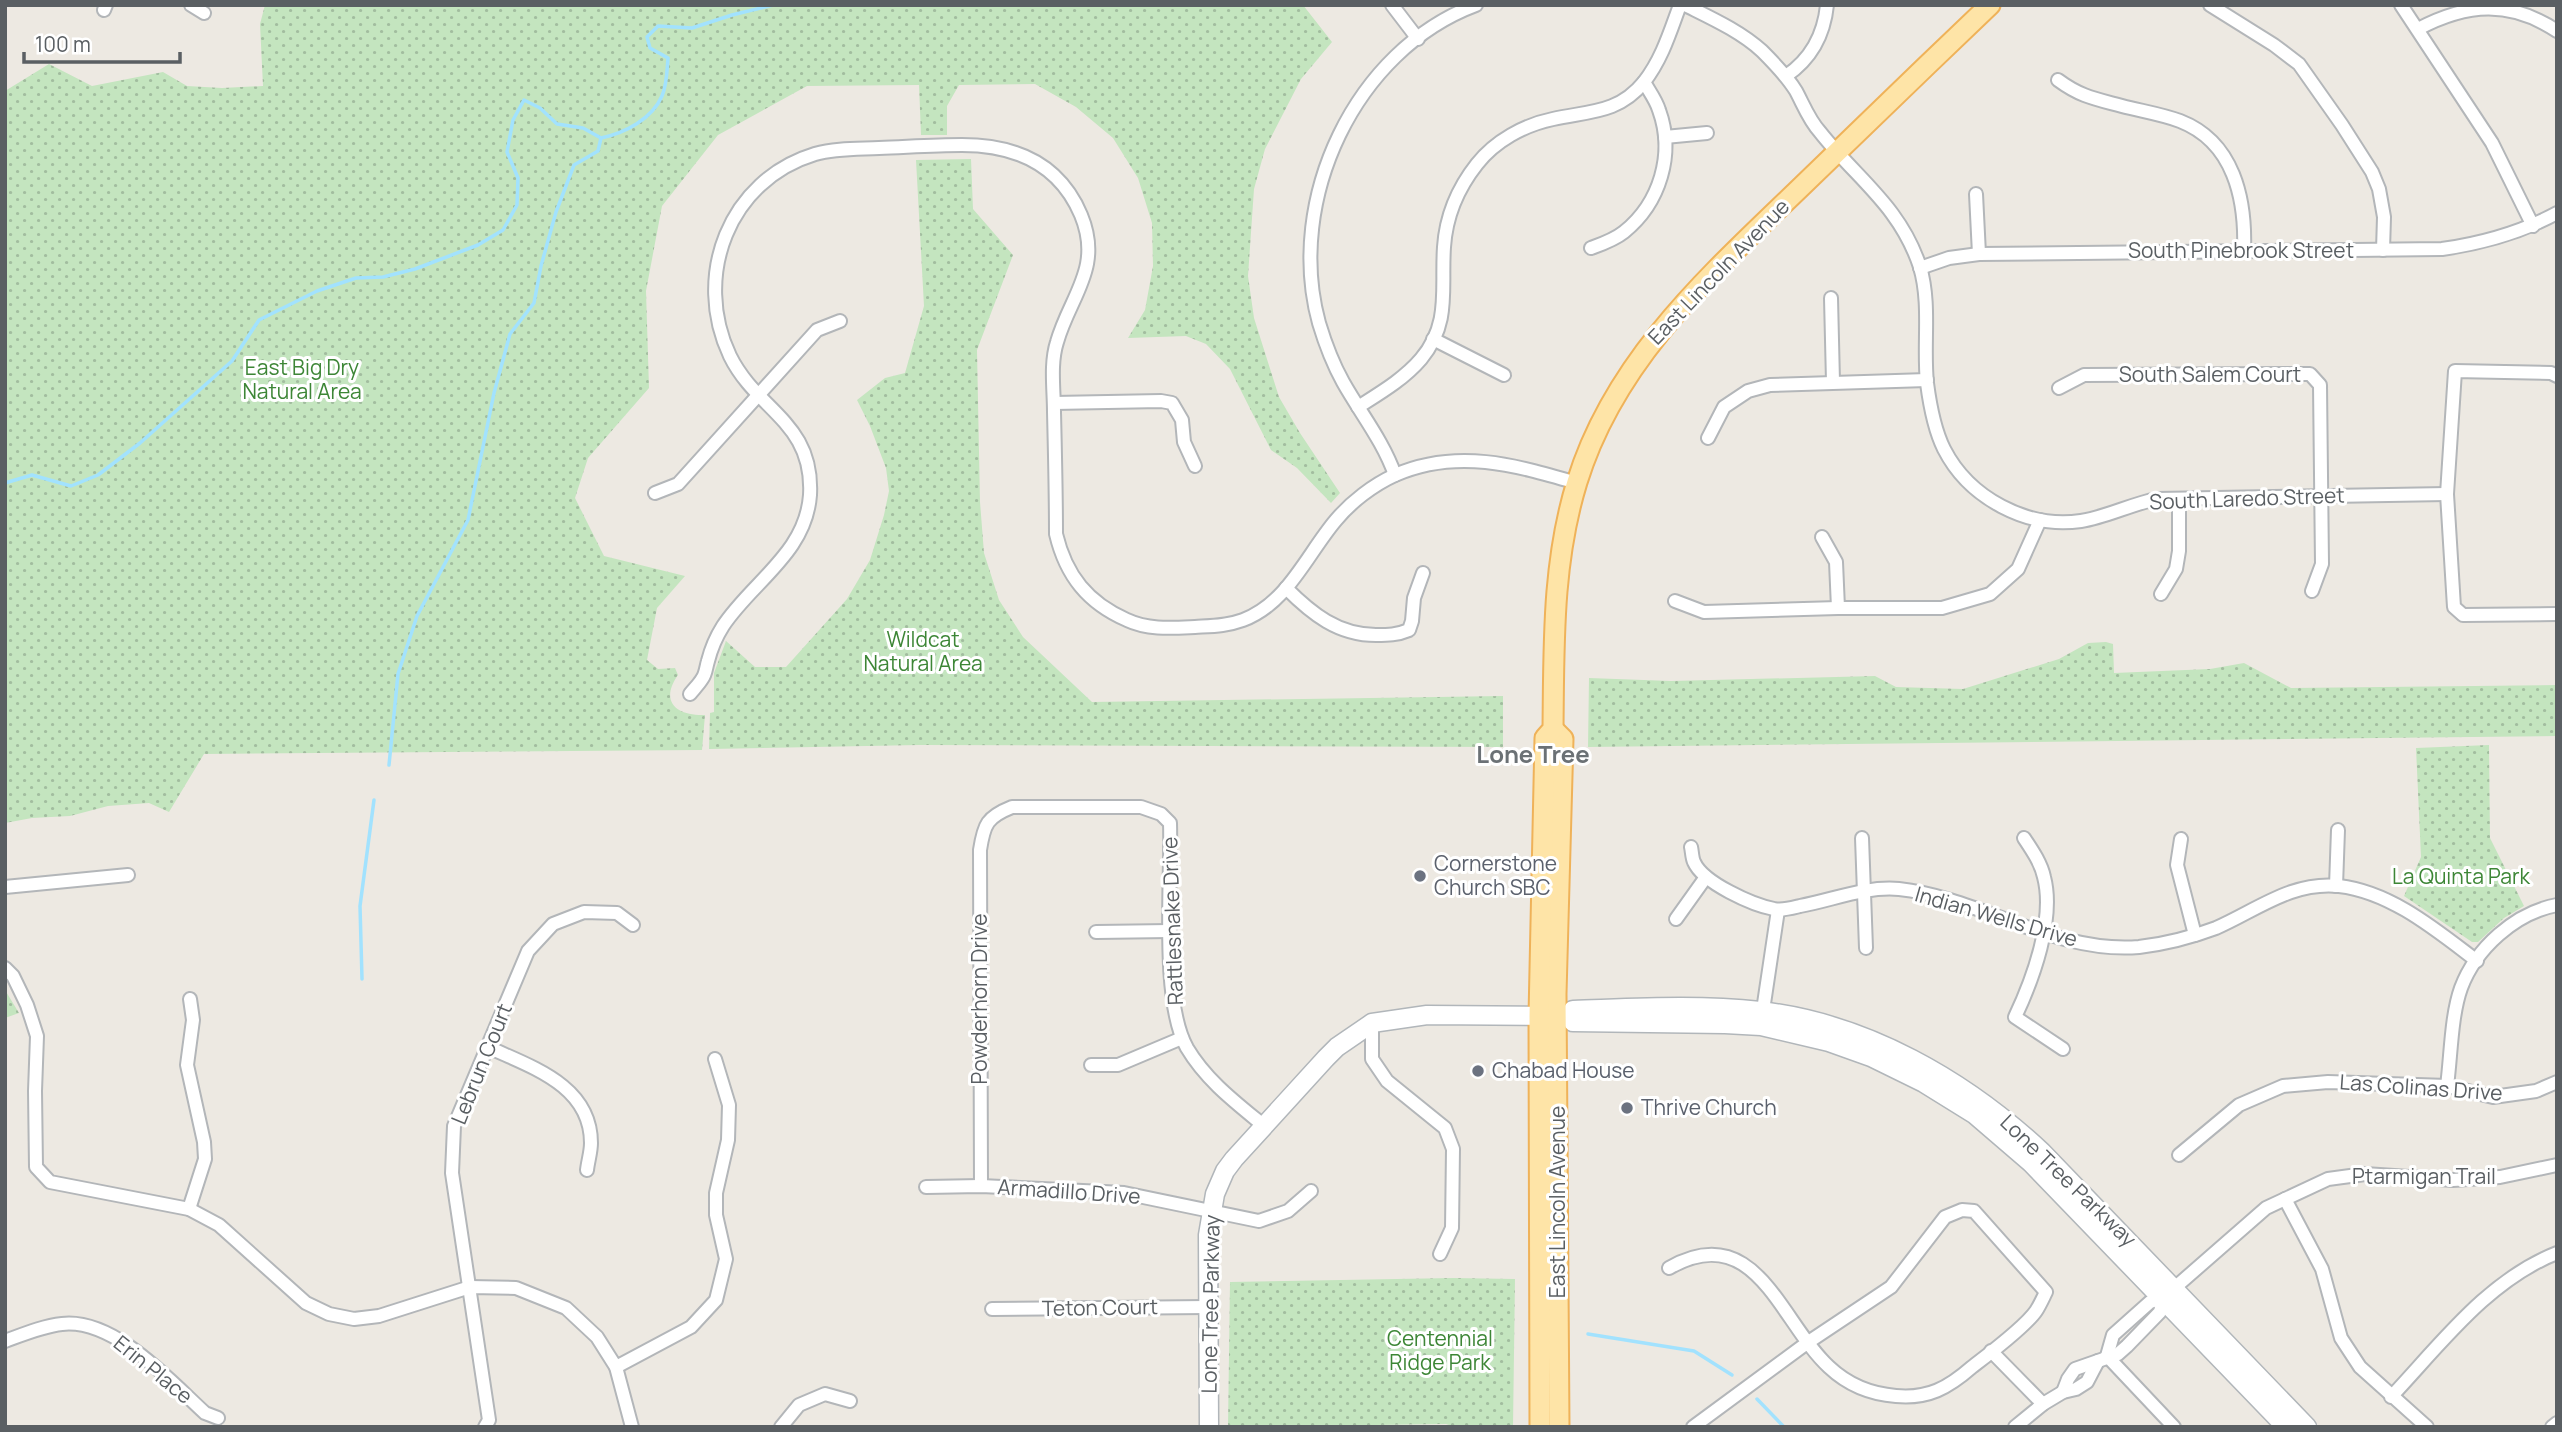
<svg xmlns="http://www.w3.org/2000/svg" width="2562" height="1432" viewBox="0 0 2562 1432" font-family="Manrope,sans-serif">
	<style>
		.grass { fill: url(#grass-dots) }
		.lines { fill: none; stroke-linecap: round; stroke-linejoin: round }
		.stream { stroke: #a2e2fe; stroke-width: 3.5 }
		.street-casing { stroke: #b3b6b9; stroke-width: 16 }
		.secondary-casing { stroke: #b1b6ba; stroke-width: 21 }
		.primary-casing { stroke: #efb259; stroke-width: 23 }
		.street { stroke: #fff; stroke-width: 12 }
		.secondary { stroke: #fff; stroke-width: 18 }
		.primary { stroke: #fee4a7; stroke-width: 19 }
		.worship-dot { fill: #6b7280; stroke: #fff; stroke-width: 2.5 }
		.labels { text-anchor: middle; stroke-width: 6; stroke-linejoin: round; paint-order: stroke }
		.street-label { font-size: 21px; fill: #5a5f63; stroke: #fff }
		.park-label { font-size: 21px; fill: #3d8636; stroke: #fff }
		.worship-label { font-size: 21px; fill: #5b616d; stroke: #fff; text-anchor: start }
		.quarter-label { font-size: 24px; font-weight: bold; fill: #6b7175; stroke: #fff }
	</style>
	<defs>
		<pattern id="grass-dots" width="8" height="8" patternUnits="userSpaceOnUse" patternTransform="scale(1.75)"><rect width="8" height="8" fill="#c4e5bf"/><path d="M2 2h.1M6 6h.1" fill="none" stroke="#a2bd9f" stroke-width="1.8" stroke-linecap="round"/></pattern>
	</defs>
	<rect width="100%" height="100%" fill="#ede9e2"/>
	<g class="grass">
		<path d="M265,5H1303L1332,42L1301,79L1265,149L1254,189L1248,276L1254,318L1279,397L1300,433L1340,493L1331,503L1297,468L1271,450L1230,369L1206,344L1186,336L1128,338L1145,310L1153,266L1152,223L1138,178L1113,138L1076,107L1035,84L959,85L947,106V135H921L919,85L807,86L718,135L662,206L646,291L649,388L588,458L575,498L604,556L685,576L657,608L647,660L658,669L675,668L678,675C659,702 677,716 705,715L702,750L204,754L169,812L149,803L108,806L70,816L32,818L5,823V91L49,64L92,86L163,72L187,86L222,88L263,86L260,24Z"/>
		<path d="M971,159L973,209L1013,255L977,350L980,502L984,553L999,600L1023,637L1092,702L1503,696V747L919,745L709,749L710,713L714,712V673L726,641L755,667H786L847,599L870,560L884,515L889,491L886,468L870,426L857,400L885,378L905,373L924,306L916,160Z"/>
		<path d="M2106,642L2113,644L2114,673L2210,669L2244,663L2291,688L2557,685V736L1588,747L1589,678L1671,681L1875,676L1896,687L1963,689L2059,659L2088,643Z"/>
		<path d="M2489,745L2490,838L2524,906L2504,918L2478,942H2472L2404,896L2421,857L2416,748Z"/>
		<path d="M5,990L19,1013L5,1018Z"/>
		<path d="M1453,1278L1515,1279L1513,1427H1455L1446,1424L1228,1427L1230,1282Z"/>
	</g>
	<g class="lines">
		<g class="stream">
			<path d="M5,483L32,475L71,486L98,475L140,443L232,361L259,320L317,291L356,278L383,277L415,269L478,245L503,230L517,205L518,178L507,152L513,120L524,100L540,108L557,124L583,128L601,138C625,133 652,119 662,96C667,85 667,70 668,58L650,48L647,37L658,26L692,28L732,15L773,5"/>
			<path d="M389,765L398,674L417,616L468,520L494,393L510,334L534,303L541,266L556,212L574,165L598,151L601,138"/>
			<path d="M362,979L360,906L374,800"/>
			<path d="M1588,1334L1694,1351L1732,1375"/>
			<path d="M1757,1399L1784,1427"/>
		</g>
		<defs>
			<g id="street">
				<path d="M191,5L204,13"/>
				<path d="M1392,5L1418,39"/>
				<path d="M1685,5C1711,18 1740,31 1762,51C1774,63 1787,76 1796,91C1804,106 1809,120 1820,132C1857,179 1900,206 1920,267C1931,304 1923,345 1927,383C1930,406 1934,429 1944,449C1969,498 2027,529 2081,521C2107,517 2131,504 2157,499L2447,494"/>
				<path d="M2210,5L2274,45L2299,64L2342,125L2372,172L2379,189L2384,217L2383,250"/>
				<path d="M2401,5L2492,143L2533,226"/>
				<path d="M104,10L106,5"/>
				<path d="M2418,29C2467,3 2510,0 2557,31"/>
				<path d="M1786,76C1811,59 1824,35 1827,5"/>
				<path d="M2058,80C2081,97 2096,99 2122,106C2141,111 2161,114 2180,121C2234,142 2246,199 2244,251"/>
				<path d="M1665,137L1707,133"/>
				<path d="M1976,194L1979,254"/>
				<path d="M1591,248C1602,244 1614,240 1624,232C1660,203 1675,154 1659,110C1656,100 1649,91 1644,82"/>
				<path d="M1920,268L1949,258L1979,254L2442,249C2484,243 2520,233 2557,213"/>
				<path d="M1831,298L1833,382"/>
				<path d="M1433,339L1504,375"/>
				<path d="M2557,376L2551,373L2455,371L2447,494L2454,607L2463,615L2557,614"/>
				<path d="M2059,388L2084,375L2310,374L2320,385L2322,564L2312,591"/>
				<path d="M1054,403L1161,401L1172,403L1182,420L1184,442L1195,466"/>
				<path d="M1358,407C1380,393 1404,379 1421,359C1451,323 1441,289 1444,247C1446,217 1458,188 1477,164C1495,141 1524,125 1553,119C1588,111 1618,114 1644,82C1662,59 1670,32 1680,5"/>
				<path d="M1708,438L1724,407L1748,391L1770,385L1927,380"/>
				<path d="M1395,475C1383,441 1361,414 1343,382C1333,364 1325,343 1319,323C1285,200 1355,50 1476,5"/>
				<path d="M655,493L678,484L817,330L840,321"/>
				<path d="M1822,537L1836,562L1838,608"/>
				<path d="M1286,588C1312,614 1338,635 1376,635C1388,635 1397,635 1409,630L1412,621L1414,598L1423,573"/>
				<path d="M2161,594L2176,569L2179,551V500"/>
				<path d="M1675,601L1704,612L1838,608H1942L1990,594L2018,569L2040,520"/>
				<path d="M690,694C694,689 699,684 702,679C706,674 706,667 708,661C711,649 716,637 723,626C752,582 806,553 810,495C814,422 757,411 730,356C692,276 729,180 815,154C836,148 858,149 879,148C907,147 934,145 962,145C1015,145 1059,163 1081,215C1103,268 1070,296 1057,342C1050,364 1054,389 1054,412C1055,453 1056,493 1056,534C1066,576 1088,603 1127,620C1148,630 1172,628 1195,627C1211,626 1227,626 1243,620C1288,603 1307,554 1336,520C1351,502 1373,485 1395,475C1457,448 1515,465 1577,483"/>
				<path d="M1862,838L1866,948"/>
				<path d="M2024,838C2032,850 2041,863 2044,877C2055,919 2033,979 2015,1017L2063,1049"/>
				<path d="M2181,839L2177,865L2195,935"/>
				<path d="M1691,847C1692,851 1692,858 1694,862C1703,883 1753,905 1774,909C1782,911 1792,908 1800,906C1833,900 1865,886 1899,889C1981,898 2054,954 2139,947C2165,944 2192,937 2216,928C2257,910 2292,881 2339,886C2391,892 2436,930 2477,961"/>
				<path d="M2336,886L2338,830"/>
				<path d="M5,887L128,875"/>
				<path d="M1676,919L1706,877"/>
				<path d="M1096,932L1170,931"/>
				<path d="M5,968L13,976L27,1005L37,1036L35,1091L36,1167L50,1182L189,1209L219,1225L306,1303L329,1314L354,1319L379,1316L470,1287L516,1288L566,1308L597,1337L616,1367L632,1427"/>
				<path d="M1762,1017L1778,910"/>
				<path d="M1372,1023V1059L1387,1081L1445,1128L1453,1149L1452,1228L1440,1254"/>
				<path d="M488,1047C531,1067 591,1085 591,1143C591,1152 588,1161 587,1170"/>
				<path d="M1091,1065H1118L1182,1038"/>
				<path d="M2447,1086C2451,1056 2451,1016 2461,988C2476,948 2515,913 2557,905"/>
				<path d="M2179,1155L2239,1105L2283,1086L2328,1082L2447,1086L2493,1097L2536,1091L2557,1082"/>
				<path d="M981,1186L980,850C984,824 987,817 1012,807H1141L1161,814L1170,823C1172,881 1160,1000 1187,1048C1206,1080 1235,1102 1263,1125"/>
				<path d="M926,1187L981,1186L1124,1193L1259,1221L1288,1211L1311,1191"/>
				<path d="M2285,1199L2322,1269L2341,1338L2360,1367L2427,1427"/>
				<path d="M189,1209L205,1159L204,1142L187,1065L193,1020L190,999"/>
				<path d="M1669,1268C1756,1218 1780,1322 1829,1367C1847,1384 1871,1394 1896,1396C1928,1399 1948,1388 1972,1367C1989,1354 2025,1327 2036,1311C2040,1305 2043,1298 2046,1292L1974,1211L1962,1210L1945,1217L1891,1287L1807,1343L1693,1427"/>
				<path d="M992,1309L1208,1307"/>
				<path d="M5,1341C24,1334 43,1326 62,1324C114,1318 170,1381 205,1413L218,1418"/>
				<path d="M1991,1351L2043,1404"/>
				<path d="M2107,1356L2113,1335L2150,1302L2163,1298L2266,1208L2328,1179L2365,1174L2453,1180L2500,1177L2557,1165"/>
				<path d="M2107,1356L2174,1427"/>
				<path d="M616,1367L691,1327L716,1300L726,1259L716,1215V1193L728,1140L729,1105L715,1059"/>
				<path d="M2063,1392L2068,1379L2075,1369L2118,1354L2127,1346L2160,1312L2163,1298"/>
				<path d="M2391,1397C2440,1345 2488,1280 2557,1253"/>
				<path d="M485,1427L489,1420L452,1173L454,1126L528,951L553,924L584,912L617,913L633,925"/>
				<path d="M781,1427L799,1405L825,1394L850,1401"/>
				<path d="M2015,1427L2043,1404L2063,1392L2076,1389L2087,1382L2098,1361"/>
				<path d="M2552,1427L2557,1423"/>
			</g>
			<g id="secondary">
				<path d="M1570,1016L1573,1022L1725,1024L1761,1026L1829,1042L1871,1057L1924,1083L1974,1114L2031,1163L2286,1427"/>
				<path d="M1209,1427L1208,1235L1215,1194L1225,1171L1234,1159L1326,1058L1337,1047L1372,1023L1427,1015L1570,1016L1573,1010C1635,1008 1698,1004 1760,1011C1866,1023 1965,1080 2042,1152L2307,1427"/>
			</g>
			<g id="primary">
				<path d="M1553,729L1563,739L1556,994L1559,1427"/>
				<path d="M1540,1427L1539,1016L1545,738L1553,729C1554,645 1552,563 1577,482C1615,358 1712,273 1802,186C1865,125 1927,65 1990,5"/>
			</g>
		</defs>
		<use href="#street" class="street-casing"/>
		<use href="#secondary" class="secondary-casing"/>
		<use href="#primary" class="primary-casing"/>
		<use href="#street" class="street"/>
		<use href="#secondary" class="secondary"/>
		<use href="#primary" class="primary"/>
	</g>
	<g class="worship-dot">
		<circle cx="1420" cy="876" r="7"/>
		<circle cx="1478" cy="1071" r="7"/>
		<circle cx="1627" cy="1108" r="7"/>
	</g>
	<g class="labels">
		<g class="street-label">
			<text x="2241" y="258">South Pinebrook Street</text>
			<text transform="translate(1719 272) rotate(-46)" y="7">East Lincoln Avenue</text>
			<text x="2210" y="382">South Salem Court</text>
			<text transform="translate(2247 499) rotate(-2)" y="7">South Laredo Street</text>
			<text transform="translate(1996 917) rotate(16)" y="7">Indian Wells Drive</text>
			<text transform="translate(1173 921) rotate(-92)" y="7">Rattlesnake Drive</text>
			<text transform="translate(980 999) rotate(-90)" y="7">Powderhorn Drive</text>
			<text transform="translate(482 1064) rotate(-68)" y="7">Lebrun Court</text>
			<text transform="translate(2421 1088) rotate(4)" y="7">Las Colinas Drive</text>
			<text x="2424" y="1184">Ptarmigan Trail</text>
			<text transform="translate(2068 1181) rotate(44)" y="7">Lone Tree Parkway</text>
			<text transform="translate(1069 1192) rotate(4)" y="7">Armadillo Drive</text>
			<text transform="translate(1558 1202) rotate(-90)" y="7">East Lincoln Avenue</text>
			<text transform="translate(1211 1304) rotate(-89)" y="7">Lone Tree Parkway</text>
			<text transform="translate(1100 1308) rotate(-1)" y="7">Teton Court</text>
			<text transform="translate(153 1370) rotate(39)" y="7">Erin Place</text>
		</g>
		<g class="park-label">
			<text x="302" y="375">East Big Dry<tspan x="302" dy="24">Natural Area</tspan></text>
			<text x="923" y="647">Wildcat<tspan x="923" dy="24">Natural Area</tspan></text>
			<text x="2461" y="884">La Quinta Park</text>
			<text x="1440" y="1346">Centennial<tspan x="1440" dy="24">Ridge Park</tspan></text>
		</g>
		<g class="worship-label">
			<text x="1434" y="871">Cornerstone<tspan x="1434" dy="24">Church SBC</tspan></text>
			<text x="1492" y="1078">Chabad House</text>
			<text x="1641" y="1115">Thrive Church</text>
		</g>
		<g class="quarter-label">
			<text x="1533" y="763">Lone Tree</text>
		</g>
	</g>
	<rect width="2562" height="1432" fill="none" stroke="#5a5f63" stroke-width="14"/>
	<path d="M24 52v10h156v-10" fill="none" stroke="#5a5f63" stroke-width="3.5"/>
	<text x="35" y="52" font-size="21" fill="#5a5f63" stroke="#ffffff" stroke-width="5" paint-order="stroke">100 m</text>
</svg>
